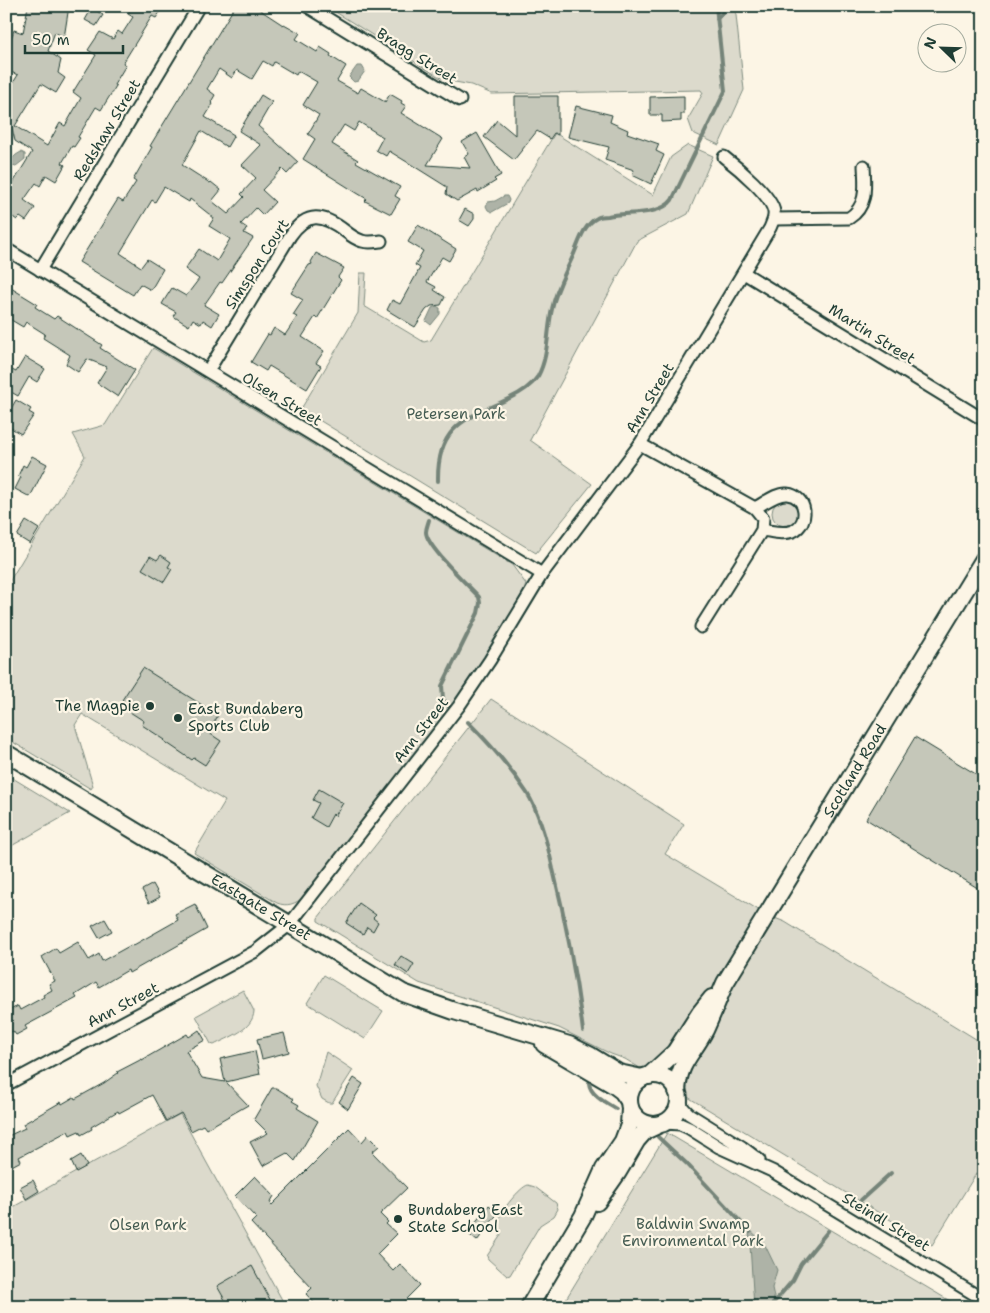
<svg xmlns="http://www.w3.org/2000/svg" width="990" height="1313" viewBox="0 0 990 1313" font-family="'Shantell Sans',sans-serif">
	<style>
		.green { fill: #dcdacc; stroke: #7e8c80 }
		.water { fill: #aeb3a7; stroke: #758479 }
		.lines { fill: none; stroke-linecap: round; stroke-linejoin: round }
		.stream { stroke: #758479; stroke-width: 4 }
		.building { fill: #c5c7b9; stroke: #1f3d34 }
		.street-casing { stroke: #1f3d34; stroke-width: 15 }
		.secondary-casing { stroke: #1f3d34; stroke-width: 20 }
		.street { stroke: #fcf5e5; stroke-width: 11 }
		.secondary { stroke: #fcf5e5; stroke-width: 16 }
		.poi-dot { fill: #1f3d34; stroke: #fcf5e5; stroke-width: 2 }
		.labels { text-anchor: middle; stroke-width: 4.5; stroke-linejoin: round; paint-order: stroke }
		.street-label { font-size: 15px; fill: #1f3d34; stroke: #fcf5e5 }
		.park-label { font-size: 15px; fill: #455c52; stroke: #fcf5e5 }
		.poi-label { font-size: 15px; fill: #1f3d34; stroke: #fcf5e5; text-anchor: start }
	</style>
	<rect width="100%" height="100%" fill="#fcf5e5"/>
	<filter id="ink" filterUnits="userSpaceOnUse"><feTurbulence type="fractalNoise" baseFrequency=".02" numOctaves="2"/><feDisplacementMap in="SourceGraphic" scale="10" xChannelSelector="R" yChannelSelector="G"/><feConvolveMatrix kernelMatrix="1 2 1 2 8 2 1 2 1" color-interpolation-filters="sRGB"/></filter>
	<g filter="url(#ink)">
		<g class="green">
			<path d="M326,6H735L744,90L719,145L693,133L688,119L703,93L701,90L492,94L471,85L450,81L439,77Z"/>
			<path d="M555,133L653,195L671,157L688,145L713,156L688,214L637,241L530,440L592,484L536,553L301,409L358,313L360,273H366L364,306L424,342L431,340Z"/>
			<path d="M153,348L512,565L526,584L524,591C499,634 473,677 443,717L304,897C295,904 287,907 277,903L194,853L225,801L82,714L75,725L93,786L91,789L6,738V587L85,456L73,434L105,425Z"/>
			<circle cx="785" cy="513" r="13"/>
			<path d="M491,699L684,824L665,854L767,915L785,922L984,1044V1161L932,1245L625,1059L611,1054L559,1028L419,983L318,921V918Z"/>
			<path d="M6,774L70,813L6,849Z"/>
			<path d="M324,975L383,1011L365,1039L307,1003Z"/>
			<path d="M243,990L254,1011C253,1030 229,1037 214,1045L211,1044L196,1016Z"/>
			<path d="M326,1052L353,1070L332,1103H329L322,1099L316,1086Z"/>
			<path d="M180,1114L286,1307H6V1211Z"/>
			<path d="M667,1133L960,1307H561Z"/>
			<path d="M528,1185L535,1187L556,1203L558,1209L554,1216L540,1225L510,1275L507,1276L488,1259L487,1256L501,1235C501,1230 497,1224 499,1219C501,1211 520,1187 528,1185Z"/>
		</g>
		<g class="water">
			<path d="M357,66H362L365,71L358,81L354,82L349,77Z"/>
			<path d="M21,152L25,154V159L16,166L11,165V160L16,155Z"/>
			<path d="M504,196H507L509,200L508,203L492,212L488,210L486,206L488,202L495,201Z"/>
			<path d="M436,306L440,308V314L431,325L426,321L432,308Z"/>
			<path d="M749,1229L764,1243L777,1270L772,1288L774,1297V1307H754Z"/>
		</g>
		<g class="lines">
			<g class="stream">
				<path d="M717,19L723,12"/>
				<path d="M438,481C437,425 466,419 508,399C519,394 531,387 538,376C549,356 547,330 552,309C556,289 565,274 573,256C579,243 583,225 597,218C600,216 605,216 608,216C628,212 660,216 672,200L725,91L716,6"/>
				<path d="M429,520C428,524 426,528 426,532C426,546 468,585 479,597L480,603L478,613L442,686L443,699L448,706"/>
				<path d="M468,722C490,744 510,767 527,793C539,812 548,846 553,869C566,922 576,976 583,1031"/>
				<path d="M589,1083C590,1095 606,1103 616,1109"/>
				<path d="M658,1137L687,1164L750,1232"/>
				<path d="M861,1200L891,1173"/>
				<path d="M770,1307L793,1280L801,1264L828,1231"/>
			</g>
		</g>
		<g class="building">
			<path d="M28,6H69L64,38L55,32L48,51L61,60L58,73L65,78L56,93L41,84L15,126L47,146L60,123L65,126L81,98L73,92L96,55L88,50L100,32L113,39L118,31L122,34L133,17L128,14L132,6H164L156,18L152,16L123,63L126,65L114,85L116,86L101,110L96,107L78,137L80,138L74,147L72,146L62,163L65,165L56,181L46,175L40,186L36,183L24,200L35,208L26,221L20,217L17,220L6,212V178L13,183L32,152L15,141L6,103V94L18,75L6,70V52L14,30L23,33Z"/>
			<path d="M235,6H254L283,25L284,24L300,33L296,39L317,52L320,47L331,54L330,56L346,66L337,81L358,93L361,88L385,102L390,94L402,101L401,103L406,106L401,113L443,139L427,165L470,168L464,157L469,154L462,142L477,133L501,175L494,179L496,181L478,192L477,190L457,201L446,194L447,187L412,165L389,151L386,156L376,150L383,137L359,122L354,131L344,125L332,144L358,160L356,162L400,187L395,196L400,199L391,214L365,201L367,199L357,193L303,159L315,139L308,134L319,115L303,105L317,82L298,71L296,75L274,62L272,66L263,61L252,79L237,70L232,78L219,69L207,89L215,95L211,102L213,104L205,117L234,135L227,147L201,131L182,165L210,183L211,182L221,190L212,201L228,214L244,197L241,194L256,178L242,165L261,145L239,131L261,95L272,102L258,126L298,162L287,174L282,169L262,190L275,202L263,215L256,208L241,224L247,228L244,233L253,238L222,283L220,282L204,305L219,314L212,326L203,320L201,324L193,319L189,326L173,316L176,312L162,304L165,299L172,288L186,296L199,279L185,269L199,249L217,261L230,239L209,226L214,218L190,199L189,202L164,187L155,202L152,200L120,253L141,267L147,259L163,269L151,290L140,284L133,295L79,262L118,199L123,202L136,182L133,180L152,147L150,146Z"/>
			<path d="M92,8L103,15L96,26L85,20Z"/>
			<path d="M515,96H558V135L554,133L550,139L537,131L514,160L484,137L497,120L515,135Z"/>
			<path d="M684,96V114H681V121L662,122V115H650V97Z"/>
			<path d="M576,106L612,115L610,122L628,130L627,133L659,144L656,151L664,155L651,184L632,175L634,170L605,160L609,147L568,137Z"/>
			<path d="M465,209L474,214V219L469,226L459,220Z"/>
			<path d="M418,225L456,249L449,261L442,257L427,282L436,287L434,290L445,297L441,305L431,306L426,310L415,327L387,310L392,300L400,304L420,268L415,265L423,251L408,242Z"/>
			<path d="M316,253L344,268L338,277L341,280L317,319L315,317L302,337L324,351L316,363L321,366L307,389L269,366L266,371L251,362L268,334L270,335L274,328L285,335L297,317L293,315L303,300L291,293L309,265L312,264L311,262Z"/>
			<path d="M6,285L37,304L35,307L54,319L57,316L102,345L100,348L135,370L118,397L97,383L107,367L87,359L78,372L66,364L70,355L43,338L45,334L26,322L23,327L6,317Z"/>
			<path d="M25,357L45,369L37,382L29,377L18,396L6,389V367L16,372Z"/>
			<path d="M16,400L31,409L29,412L34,415L21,434L6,425V417Z"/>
			<path d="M32,456L47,464L30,497L15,489L21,477L18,476L23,465L26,467Z"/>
			<path d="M26,521L39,529L30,544L17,536Z"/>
			<path d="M161,555L171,562L168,567L172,569L164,582L142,569L150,556L157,560Z"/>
			<path d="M143,668L218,715L209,733L221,741L205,765L194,758L192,760L164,741L165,740L142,725L144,721L122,707L125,702L122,700Z"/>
			<path d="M915,737L984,779V892L866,819Z"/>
			<path d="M319,789L343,803L335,816L333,814L326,827L311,818L319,803L313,800Z"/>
			<path d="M153,884L160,897L149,903L142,890Z"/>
			<path d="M359,903L376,915L373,918L378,922L373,931L367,927L363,934L346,923Z"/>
			<path d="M195,904L207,929L129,973L128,970L99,987L96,982L75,995L77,998L25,1026L27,1029L16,1035L13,1031L6,1034V1012L18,1006L20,1010L44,997L43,995L52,990L49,984L55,981L42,957L56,948L59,953L78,942L89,960L99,954L102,961L131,945L132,946L178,920L175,914Z"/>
			<path d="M105,919L112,931L99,938L92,926Z"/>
			<path d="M401,956L414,964L408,974L395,965Z"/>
			<path d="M199,1030L205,1040L186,1051L202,1078L225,1082L220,1059L255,1051L260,1074L226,1082L248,1105L206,1129L203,1125L191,1131L181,1113L166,1121L152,1095L119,1113L118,1111L91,1127L92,1129L81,1135L79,1131L70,1135L68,1131L19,1157L21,1161L6,1169V1137L25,1128L23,1124L61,1102L62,1104L74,1097L75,1099L104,1083L118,1073L117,1072L142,1059V1060L187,1034L189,1037Z"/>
			<path d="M284,1033L289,1052L262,1059L257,1039Z"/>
			<path d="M354,1078L363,1084L348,1109L339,1102Z"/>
			<path d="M272,1088H276L294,1099L292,1101L299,1105L297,1108L318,1121L295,1161L287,1153L263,1166L250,1142L268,1133L254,1119Z"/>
			<path d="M349,1128L362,1142L368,1135L379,1146L372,1152L407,1188L380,1214L388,1222L386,1224L397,1234L377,1254L393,1271L400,1264L420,1285L398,1307H318L306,1294L312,1288L251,1223L256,1218L235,1196L255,1176L274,1196L270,1203L272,1205Z"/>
			<path d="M81,1155L87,1166L76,1172L71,1161Z"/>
			<path d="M33,1180L39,1191L26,1199L20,1187Z"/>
			<path d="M489,1205L498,1213L477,1241L467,1233Z"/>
			<path d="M252,1266L274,1307H229L217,1286Z"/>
		</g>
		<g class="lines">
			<defs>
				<g id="street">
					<path d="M307,6L460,100"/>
					<path d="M774,219L849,218C868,206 865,186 864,166"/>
					<path d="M6,249L542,574"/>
					<path d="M40,270L199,6"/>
					<path d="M744,273L984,420"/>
					<path d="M208,371L290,236C307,211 323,214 345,231C350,235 355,239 362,241C368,243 374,242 381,241"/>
					<path d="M640,444L755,508L763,518L762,530L701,627"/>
					<path d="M755,508C765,503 776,493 787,494C807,496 810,523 793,531C783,535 771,531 762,530"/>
					<path d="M6,1085L256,951L289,925L459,706L490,660L542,574L640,444L770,228C772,223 775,218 774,212C772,196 737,167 724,157"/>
					<path d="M679,1098L683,1108L689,1114L742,1147L759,1160"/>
					<path d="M665,1123L680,1124L689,1128L719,1147L772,1171L984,1300"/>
				</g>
				<g id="secondary">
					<path id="s1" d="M6,753L403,993L454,1011L569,1045L591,1056L619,1073L642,1078"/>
					<path d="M544,1044L614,1085L622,1091L629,1101"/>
					<circle cx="654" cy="1100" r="25"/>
					<path d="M649,1076L675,1052L700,1013L712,998"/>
					<path id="s2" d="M677,1091C679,1061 693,1054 705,1030C712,1015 718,999 725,983L984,559"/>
					<path d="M597,1202L618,1172L637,1140L645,1131L658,1125"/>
					<path d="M529,1307L583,1216L604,1169L623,1141L629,1125L630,1109"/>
				</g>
			</defs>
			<use href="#street" class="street-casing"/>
			<use href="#secondary" class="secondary-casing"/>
			<use href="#street" class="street"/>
			<use href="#secondary" class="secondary"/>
		</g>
	</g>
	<g class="poi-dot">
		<circle cx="150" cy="706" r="5"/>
		<circle cx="178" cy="718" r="5"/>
		<circle cx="398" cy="1219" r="5"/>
	</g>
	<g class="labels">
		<g class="street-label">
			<text transform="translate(417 56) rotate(32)" y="5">Bragg Street</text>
			<text transform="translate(107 130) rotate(-59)" y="5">Redshaw Street</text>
			<text transform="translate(257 264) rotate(-57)" y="5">Simspon Court</text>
			<text transform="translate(872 334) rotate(32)" y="5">Martin Street</text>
			<text transform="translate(650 398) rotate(-59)" y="5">Ann Street</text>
			<text transform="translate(282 399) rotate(31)" y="5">Olsen Street</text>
			<text transform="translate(421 730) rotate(-52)" y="5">Ann Street</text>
			<text dy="5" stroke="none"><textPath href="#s2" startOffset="368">Scotland Road</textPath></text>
			<text dy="5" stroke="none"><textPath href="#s1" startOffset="298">Eastgate Street</textPath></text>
			<text transform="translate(123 1005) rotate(-28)" y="5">Ann Street</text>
			<text transform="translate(886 1222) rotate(31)" y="5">Steindl Street</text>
		</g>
		<g class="park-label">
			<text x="456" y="419">Petersen Park</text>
			<text x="693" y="1229">Baldwin Swamp<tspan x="693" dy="17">Environmental Park</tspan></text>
			<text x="148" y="1230">Olsen Park</text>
		</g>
		<g class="poi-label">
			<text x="140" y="711" text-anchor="end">The Magpie</text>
			<text x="188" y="714">East Bundaberg<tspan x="188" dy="17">Sports Club</tspan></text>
			<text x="408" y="1215">Bundaberg East<tspan x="408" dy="17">State School</tspan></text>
		</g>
	</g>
	<rect width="990" height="1313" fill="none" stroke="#fcf5e5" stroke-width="25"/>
	<rect x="12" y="12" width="965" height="1288" fill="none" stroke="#1f3d34" stroke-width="2" filter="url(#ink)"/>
	<g transform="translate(942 48) rotate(293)"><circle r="24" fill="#fcf5e5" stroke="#a4ab9e"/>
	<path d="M0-4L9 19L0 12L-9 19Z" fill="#1f3d34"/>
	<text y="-8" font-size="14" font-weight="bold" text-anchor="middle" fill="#1f3d34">N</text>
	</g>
	<path d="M25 45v8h98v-8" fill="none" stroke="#1f3d34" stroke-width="2.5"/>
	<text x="32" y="45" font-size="15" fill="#1f3d34" stroke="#fcf5e5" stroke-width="4" paint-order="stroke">50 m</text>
</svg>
